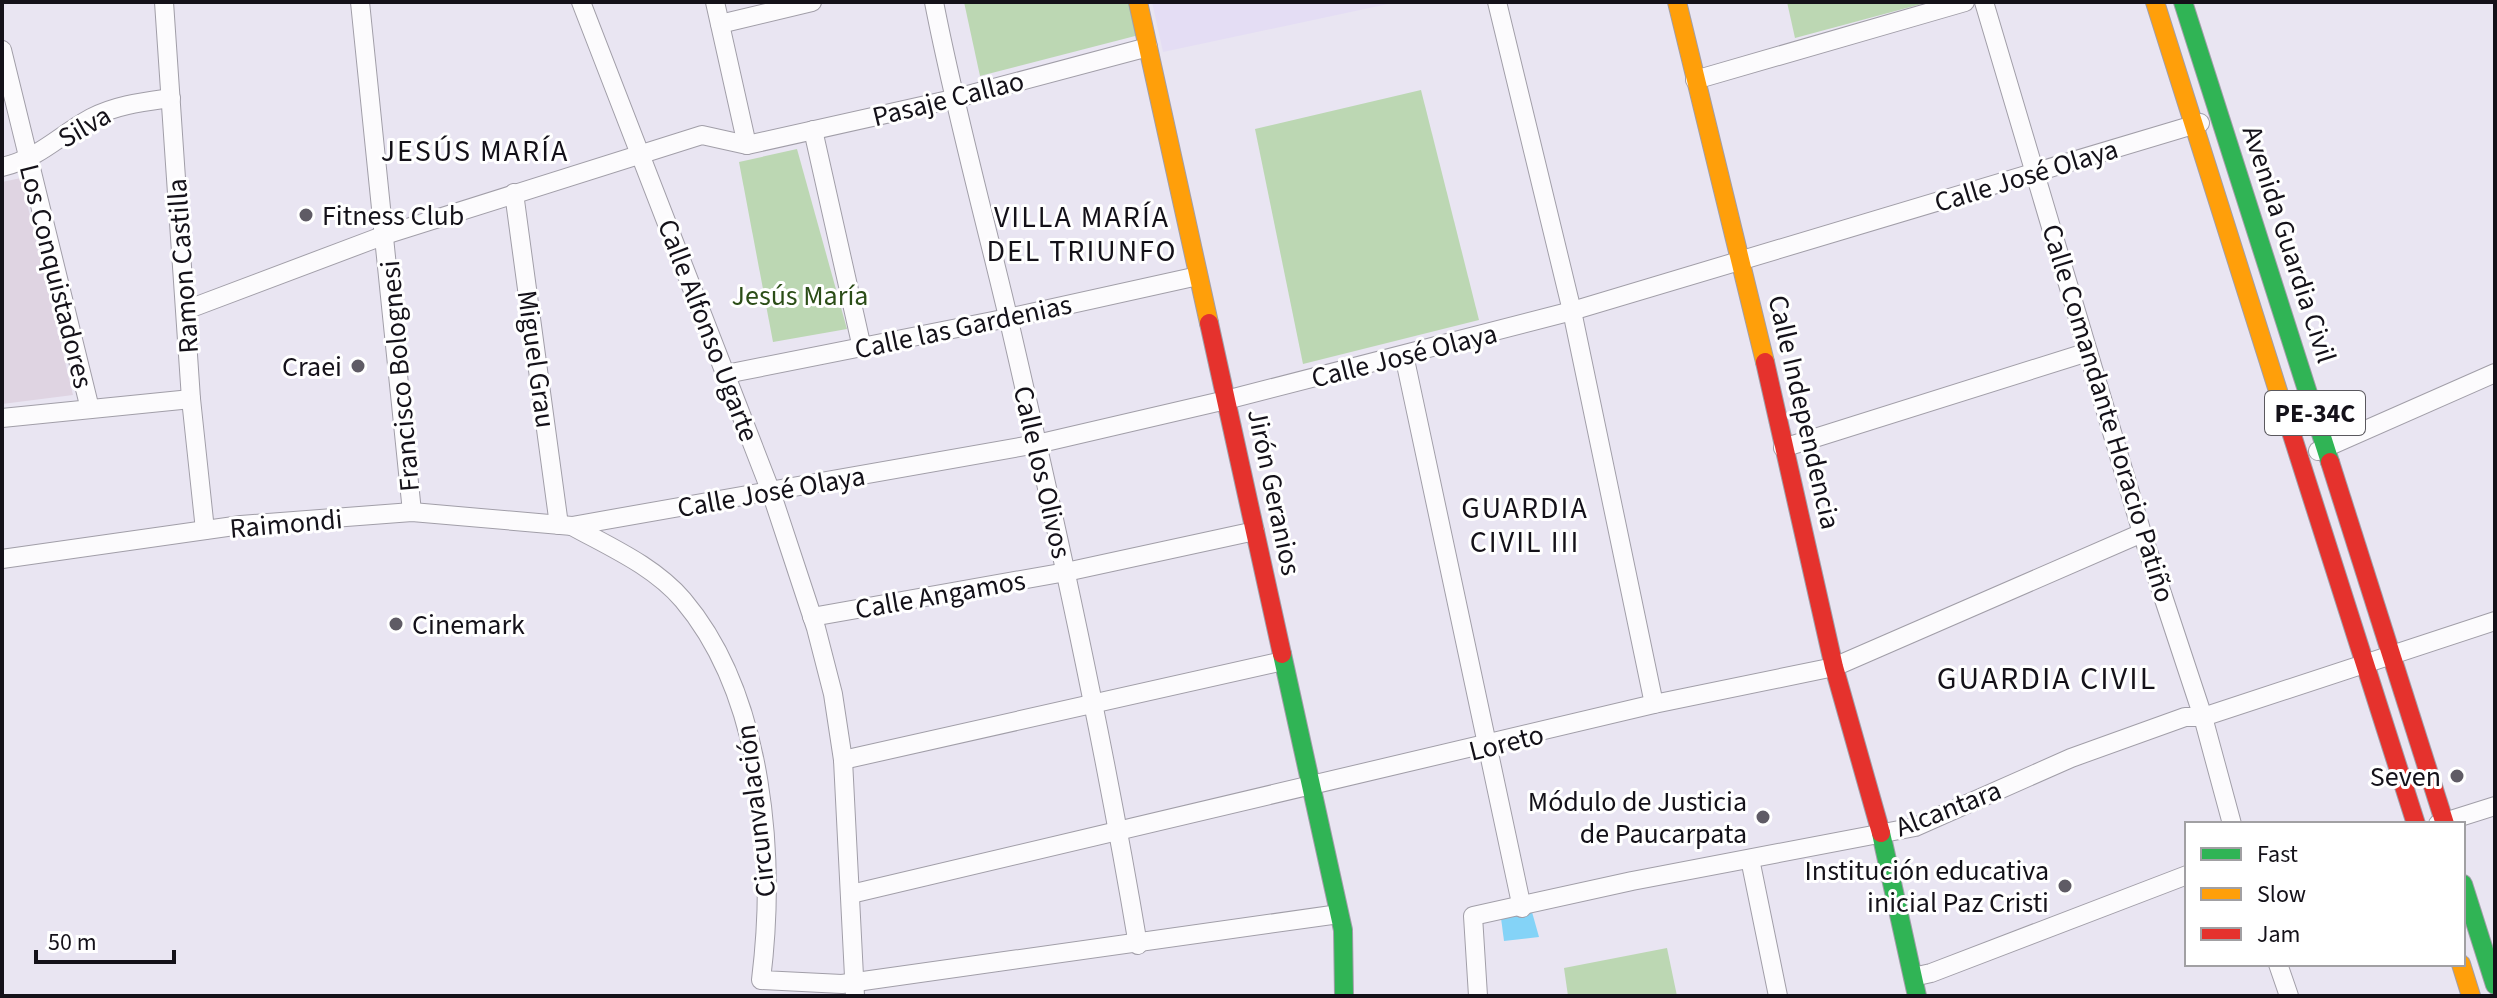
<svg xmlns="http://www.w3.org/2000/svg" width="2497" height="998" viewBox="0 0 2497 998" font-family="'Source Sans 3',sans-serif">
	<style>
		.built { fill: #e4ddf4 }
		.education { fill: #dfd4e2 }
		.green { fill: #bcd7b3 }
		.water { fill: #84d3f7 }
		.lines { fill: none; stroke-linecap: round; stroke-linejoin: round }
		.street-casing { stroke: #a19ea8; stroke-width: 20 }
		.fast-casing { stroke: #a19ea8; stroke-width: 20 }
		.slow-casing { stroke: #a19ea8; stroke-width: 20 }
		.jam-casing { stroke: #a19ea8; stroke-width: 20 }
		.street { stroke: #fcfbfd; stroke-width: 18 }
		.fast { stroke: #30b455; stroke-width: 18 }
		.slow { stroke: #ff9f0a; stroke-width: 18 }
		.jam { stroke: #e5322d; stroke-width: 18 }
		.poi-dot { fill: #5f5b65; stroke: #fff; stroke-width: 3 }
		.labels { text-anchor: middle; stroke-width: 6; stroke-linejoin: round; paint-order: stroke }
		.shield { fill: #fff; stroke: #5a585e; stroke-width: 2 }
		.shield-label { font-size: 26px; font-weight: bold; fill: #141119 }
		.street-label { font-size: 28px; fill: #141119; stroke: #fff }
		.poi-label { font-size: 28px; fill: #141119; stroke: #fff; text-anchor: end }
		.park-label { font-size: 28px; fill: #2b4d17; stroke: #fff }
		.neighbourhood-label { font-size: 30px; letter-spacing: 2px; fill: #141119; stroke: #fff }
		.quarter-label { font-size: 32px; letter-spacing: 2px; fill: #141119; stroke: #fff }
	</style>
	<rect width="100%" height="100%" fill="#e9e5f2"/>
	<path class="built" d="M1152,2H1388V4L1163,52Z"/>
	<path class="education" d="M21,178L73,395L2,404V182Z"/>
	<g class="green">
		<path d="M964,2H1133L1139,35L980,76Z"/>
		<path d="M1787,2H1929L1795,38Z"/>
		<path d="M1421,90L1479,320L1303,364L1255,129Z"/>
		<path d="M797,149L847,329L773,342L739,162Z"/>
		<path d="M1667,948L1677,996H1568L1564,968Z"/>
	</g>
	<path class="water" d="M1532,912L1539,937L1504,941L1501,918Z"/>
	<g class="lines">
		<defs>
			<g id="street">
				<path d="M164,2L191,399L205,530"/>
				<path d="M360,2L412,512"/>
				<path d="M581,2L771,492L816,628L833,694L843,760L855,996"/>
				<path d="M715,2L747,145"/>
				<path d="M934,2C955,110 984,215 1009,321C1057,528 1103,736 1138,945"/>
				<path d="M1497,2L1572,311L1654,704"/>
				<path d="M1984,2L2142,533L2203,717L2232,824"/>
				<path d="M720,24L812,2"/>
				<path d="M2,50L90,409"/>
				<path d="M1695,80L1965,2"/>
				<path d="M813,130L862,348"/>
				<path d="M2,167C40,158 58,136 91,118C116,105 143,102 171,98"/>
				<path d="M514,193L559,525"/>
				<path d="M186,310L385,235L702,135L747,145L953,99L1148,47"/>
				<path d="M1404,355L1522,908"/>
				<path d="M726,374L1008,318L1198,276"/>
				<path d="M2,418L191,399"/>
				<path d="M1783,448L2088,352"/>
				<path d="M2318,451L2495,373"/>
				<path d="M572,526C610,547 654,566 683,600C765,697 776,859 761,980L842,984L1339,914"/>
				<path d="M2,559L241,525L412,512L572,526L1037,444L1226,400L1572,311L2200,123"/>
				<path d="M812,617L1066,572L1255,531"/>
				<path d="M843,760L1283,661"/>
				<path d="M2438,824L2495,806"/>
				<path d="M1750,859L1778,996"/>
				<path d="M851,894L1654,704L1834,667L2142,533"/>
				<path d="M2278,964L2289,996"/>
				<path d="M1913,977L1931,973L2187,875"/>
				<path d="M1478,996L1473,916L1632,881L1915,827L2071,758L2185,717H2203L2495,621"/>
			</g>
			<g id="fast">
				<path d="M2183,2L2330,462"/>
				<path d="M1282,654L1343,930L1344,996"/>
				<path d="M1881,833L1917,996"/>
				<path d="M2463,884L2495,985"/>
			</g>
			<g id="slow">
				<path d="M1138,2L1209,323"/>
				<path d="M1677,2L1765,362"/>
				<path d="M2155,2L2285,413"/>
				<path d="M2461,964L2471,996"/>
			</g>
			<g id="jam">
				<path d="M1209,323L1282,654"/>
				<path d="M1765,362L1834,667L1881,833"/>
				<path d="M2285,413L2416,824"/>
				<path d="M2330,462L2445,824"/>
			</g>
		</defs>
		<use href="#street" class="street-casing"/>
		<use href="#fast" class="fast-casing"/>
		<use href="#slow" class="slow-casing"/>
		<use href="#jam" class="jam-casing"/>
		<use href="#street" class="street"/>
		<use href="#fast" class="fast"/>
		<use href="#slow" class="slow"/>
		<use href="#jam" class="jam"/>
	</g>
	<g class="poi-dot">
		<circle cx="306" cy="215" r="8"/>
		<circle cx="358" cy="366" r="8"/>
		<circle cx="396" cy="624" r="8"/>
		<circle cx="2457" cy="776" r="8"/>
		<circle cx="1763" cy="817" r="8"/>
		<circle cx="2065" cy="886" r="8"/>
	</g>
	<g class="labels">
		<rect class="shield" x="2265" y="391" width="100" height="44" rx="6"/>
		<g class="shield-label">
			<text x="2315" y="422">PE-34C</text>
		</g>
		<g class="street-label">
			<text transform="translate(948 98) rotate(-14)" y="10">Pasaje Callao</text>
			<text transform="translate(84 126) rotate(-30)" y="10">Silva</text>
			<text transform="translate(2026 175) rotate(-17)" y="10">Calle José Olaya</text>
			<text transform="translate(2290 244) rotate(72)" y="10">Avenida Guardia Civil</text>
			<text transform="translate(182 266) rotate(-94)" y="10">Ramon Castilla</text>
			<text transform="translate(57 276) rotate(76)" y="10">Los Conquistadores</text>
			<text transform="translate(963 326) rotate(-12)" y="10">Calle las Gardenias</text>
			<text transform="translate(709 330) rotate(69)" y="10">Calle Alfonso Ugarte</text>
			<text transform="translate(1404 355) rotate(-14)" y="10">Calle José Olaya</text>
			<text transform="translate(537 359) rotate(82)" y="10">Miguel Grau</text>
			<text transform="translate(399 376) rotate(-95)" y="10">Francisco Bolognesi</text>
			<text transform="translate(1805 412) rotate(77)" y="10">Calle Independencia</text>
			<text transform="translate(2109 413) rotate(73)" y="10">Calle Comandante Horacio Patiño</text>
			<text transform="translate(1043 472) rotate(77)" y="10">Calle los Olivos</text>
			<text transform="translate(771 491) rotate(-10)" y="10">Calle José Olaya</text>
			<text transform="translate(1275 492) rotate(78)" y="10">Jirón Geranios</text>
			<text transform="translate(286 523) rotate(-5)" y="10">Raimondi</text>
			<text transform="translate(940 594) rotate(-10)" y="10">Calle Angamos</text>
			<text transform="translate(1506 742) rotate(-14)" y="10">Loreto</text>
			<text transform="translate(1948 808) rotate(-21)" y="10">Alcantara</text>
			<text transform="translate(755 811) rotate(-97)" y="10">Circunvalación</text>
		</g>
		<g class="poi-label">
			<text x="322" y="225" text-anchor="start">Fitness Club</text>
			<text x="342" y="376">Craei</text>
			<text x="412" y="634" text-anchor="start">Cinemark</text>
			<text x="2441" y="786">Seven</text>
			<text x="1747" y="811">Módulo de Justicia<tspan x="1747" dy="32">de Paucarpata</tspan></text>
			<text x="2049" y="880">Institución educativa<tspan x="2049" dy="32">inicial Paz Cristi</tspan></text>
		</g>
		<g class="park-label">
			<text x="800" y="305">Jesús María</text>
		</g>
		<g class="neighbourhood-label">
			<text x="475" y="161">JESÚS MARÍA</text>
			<text x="1082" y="227">VILLA MARÍA<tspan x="1082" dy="34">DEL TRIUNFO</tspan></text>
			<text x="1525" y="518">GUARDIA<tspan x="1525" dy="34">CIVIL III</tspan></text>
		</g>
		<g class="quarter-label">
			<text x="2047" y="689">GUARDIA CIVIL</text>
		</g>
	</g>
	<rect width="2497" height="998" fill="none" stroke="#141119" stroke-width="8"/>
	<rect x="2185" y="822" width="280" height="144" fill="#ffffff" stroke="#a1a0a3" stroke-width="2"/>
	<rect x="2201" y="848" width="40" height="12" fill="#30b455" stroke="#a1a0a3" stroke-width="2"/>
	<text x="2257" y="862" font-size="24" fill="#141119">Fast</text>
	<rect x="2201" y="888" width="40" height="12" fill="#ff9f0a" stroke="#a1a0a3" stroke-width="2"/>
	<text x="2257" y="902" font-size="24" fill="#141119">Slow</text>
	<rect x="2201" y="928" width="40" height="12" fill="#e5322d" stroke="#a1a0a3" stroke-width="2"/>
	<text x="2257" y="942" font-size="24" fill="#141119">Jam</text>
	<path d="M36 950v12h138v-12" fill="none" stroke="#141119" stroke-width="4"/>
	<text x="48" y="950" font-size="24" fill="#141119" stroke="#ffffff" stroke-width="6" paint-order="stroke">50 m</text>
</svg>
